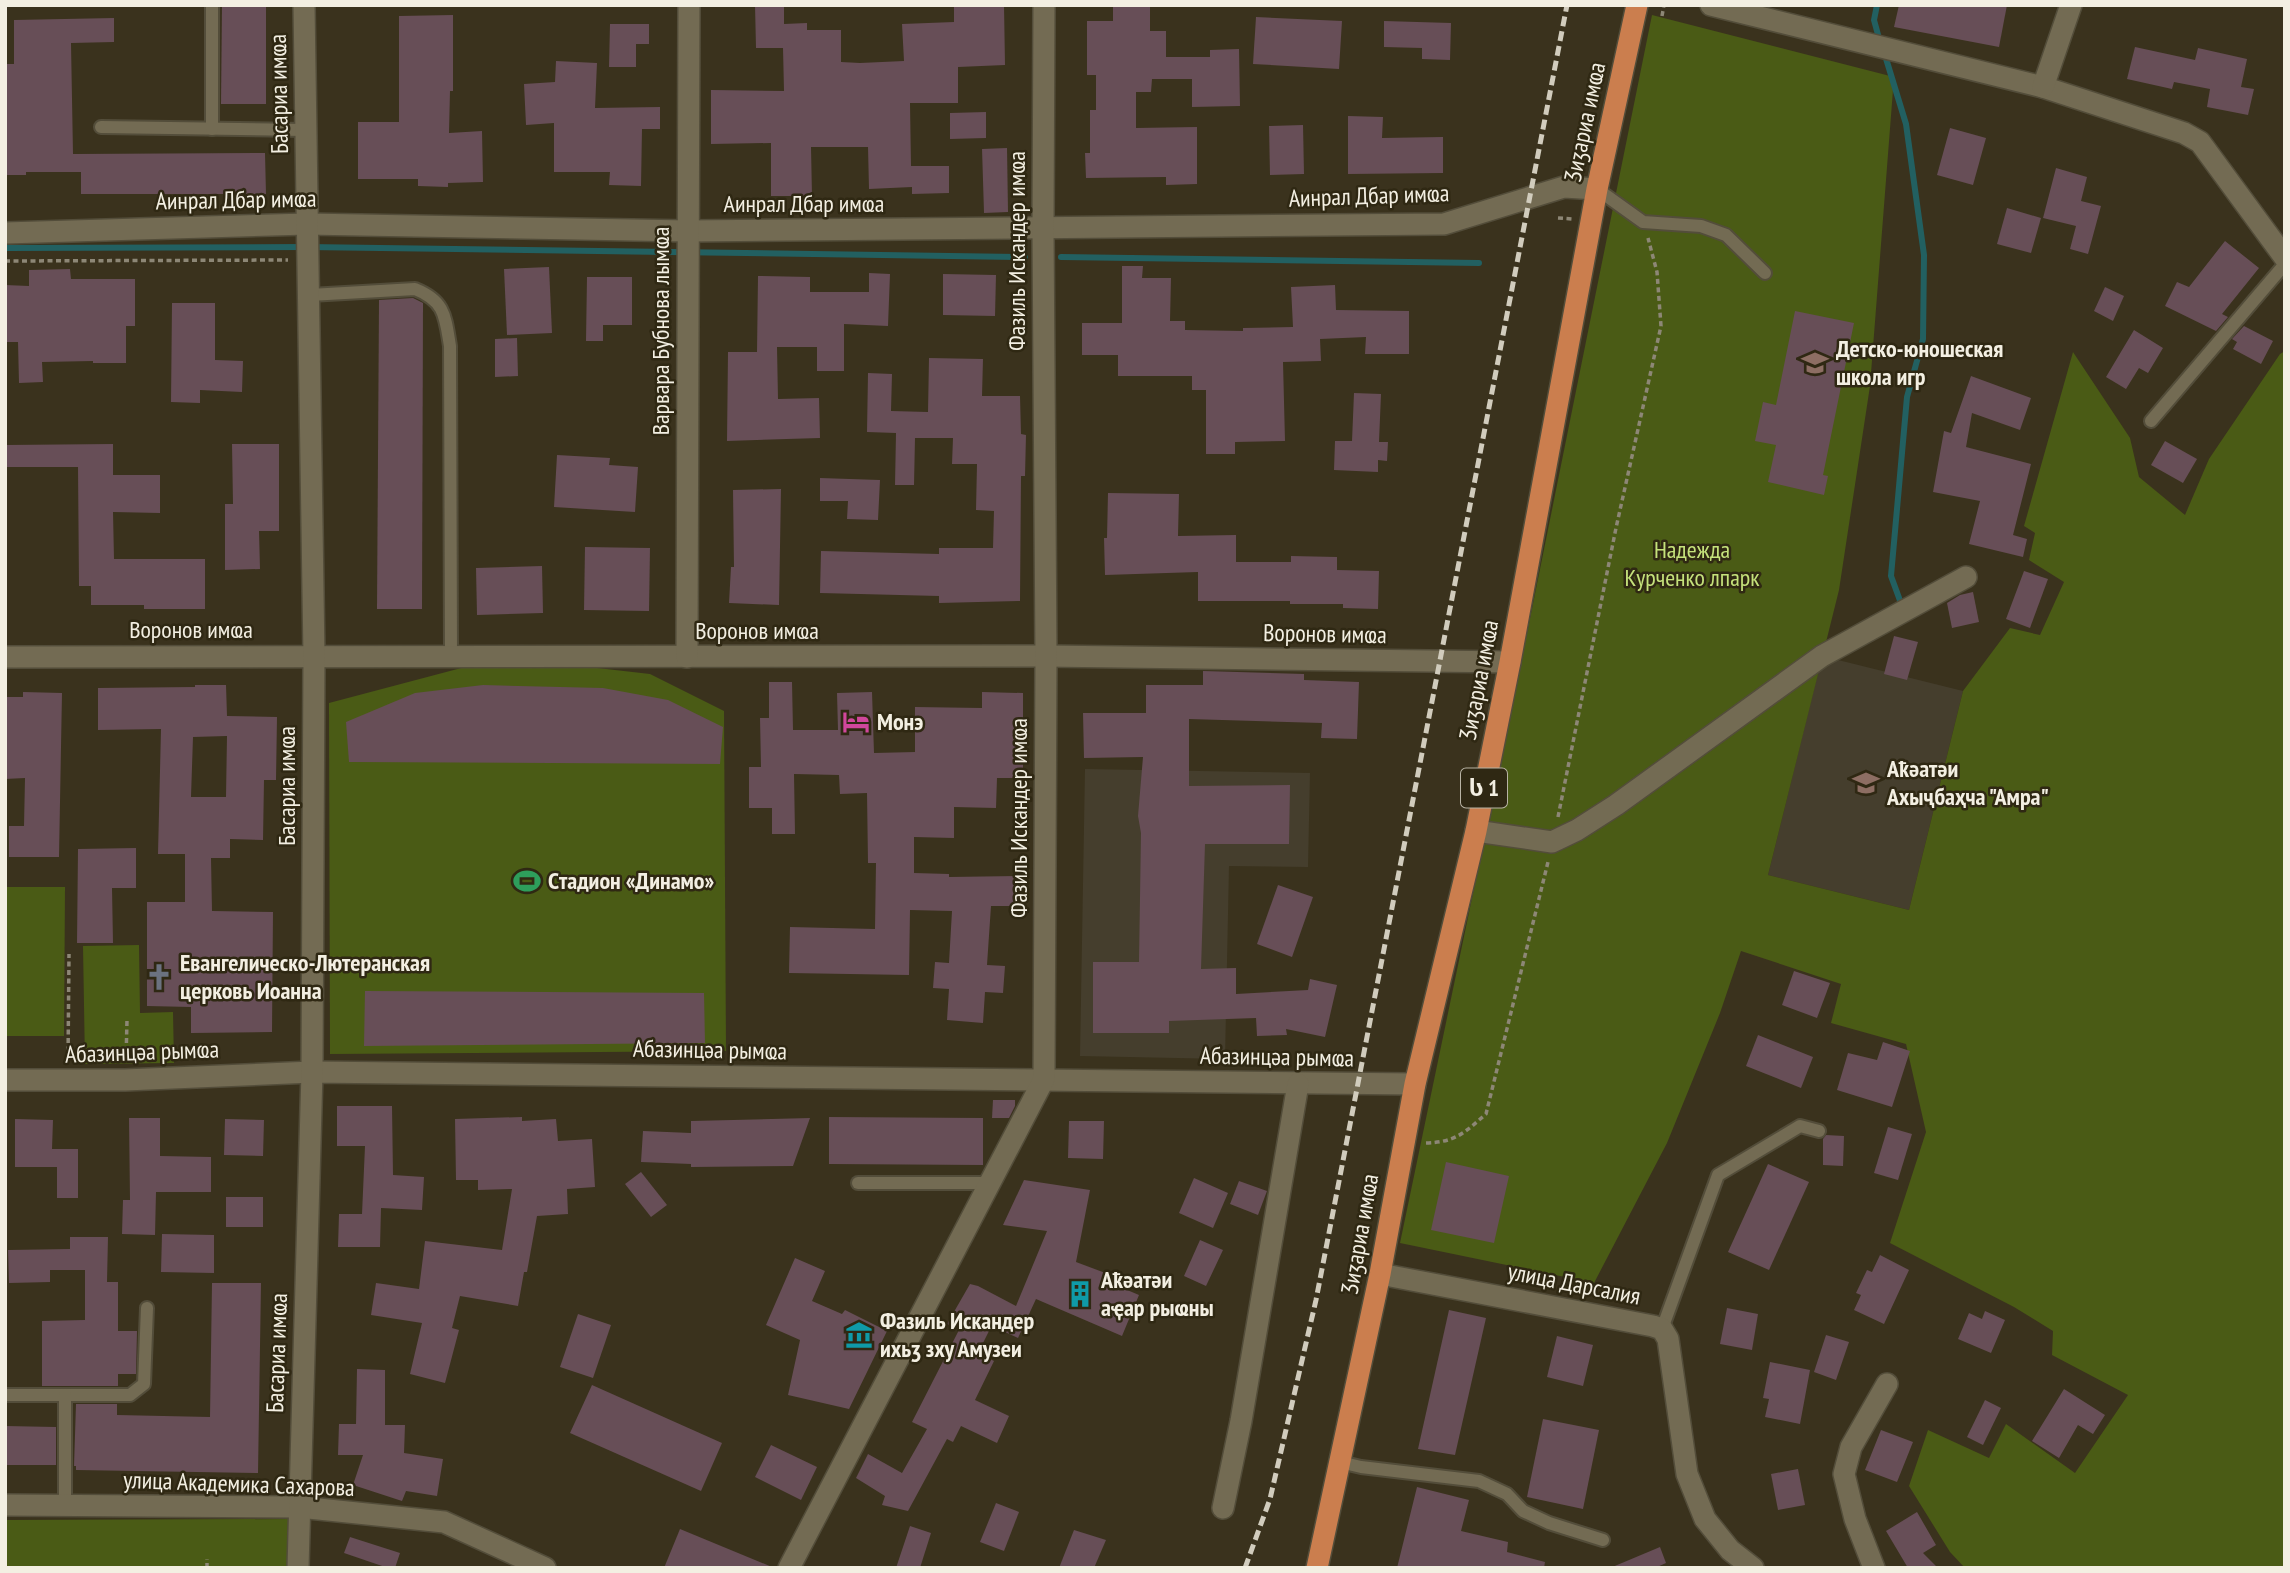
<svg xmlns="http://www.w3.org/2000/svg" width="2290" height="1573" viewBox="0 0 2290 1573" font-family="'PT Sans Narrow','Noto Sans Georgian',sans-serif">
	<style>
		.education { fill: #453e2d }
		.green { fill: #4a5b15 }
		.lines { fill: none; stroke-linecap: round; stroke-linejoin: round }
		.stream { stroke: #226061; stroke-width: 6 }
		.building { fill: #674e57; fill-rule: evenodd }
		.service-casing { stroke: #534d3a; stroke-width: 16 }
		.minor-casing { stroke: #534d3a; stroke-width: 24 }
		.trunk-casing { stroke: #534d3a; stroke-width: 24 }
		.path { stroke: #8d8776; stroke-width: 3.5; stroke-dasharray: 5 3.5; stroke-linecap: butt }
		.service { stroke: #736b53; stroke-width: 12 }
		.minor { stroke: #736b53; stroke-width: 21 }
		.trunk { stroke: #cb7e4e; stroke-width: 21 }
		.rail { stroke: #d1ccbd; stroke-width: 5; stroke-dasharray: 10 5; stroke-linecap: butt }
		.labels { text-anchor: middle; stroke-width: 5; stroke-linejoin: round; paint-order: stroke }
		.shield { fill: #2f2813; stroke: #b8b3a4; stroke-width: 2 }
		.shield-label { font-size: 23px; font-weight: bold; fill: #f3efe2 }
		.street-label { font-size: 24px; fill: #f3efe2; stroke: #2f2813 }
		.poi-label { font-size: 24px; font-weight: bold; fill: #f3efe2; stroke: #2f2813; text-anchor: start }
		.park-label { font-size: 24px; fill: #c5e27b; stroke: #2f2813 }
	</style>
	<rect width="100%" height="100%" fill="#3a321d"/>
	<g class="education">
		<path d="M1822,656L1963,691L1909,910L1768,875Z"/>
		<path d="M1085,769L1310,773L1308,867L1229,866L1225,1059L1080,1056Z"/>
	</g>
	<g class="green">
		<path d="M1652,15L1894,77L1870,386L1839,590L1768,875L1909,910L1963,691L2010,628L2040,635L2064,582L2029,560L2035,533L2024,526L2073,352L2130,438L2139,477L2185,515L2209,459L2280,354L2285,351V1568H1965L1950,1552L1909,1486L1928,1430L1989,1458L2006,1424L2075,1473L2128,1395L2052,1355L2053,1331L2014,1307L1890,1243L1926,1132L1906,1044L1831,1023L1841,984L1741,951L1720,1013L1667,1143L1594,1283L1400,1243L1519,673Z"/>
		<path d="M580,666L650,674L724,711L726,1051L330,1054L329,703L465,667Z"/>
		<path d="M5,887H65L64,1036H5Z"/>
		<path d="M139,945L140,1013L173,1012L174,1063L85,1064L83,946Z"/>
		<path d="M290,1519L289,1568H5V1520Z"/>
	</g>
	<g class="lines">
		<g class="stream">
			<path d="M1877,5L1874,20L1880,42"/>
			<path d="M1884,52L1906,124L1924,255L1923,339L1907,397L1891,576L1902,606"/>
			<path d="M5,248L307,247L1025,257"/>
			<path d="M1061,257L1479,263"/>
		</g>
	</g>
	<g class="building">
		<path d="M222,5H266V104H221Z"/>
		<path d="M755,5H784V24L807,23V30H841V62L860,63L904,61L902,24L954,22V5H1004L1005,65L958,67V103H910L911,166H949V193L912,194V187L869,189L868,147H811L812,196H771V143L711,144V90L784,91L783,48H756Z"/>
		<path d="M1113,5H1150V31H1166V57H1210V50L1239,49L1240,106L1192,107V79H1152L1151,92H1136V128L1197,127V184L1166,185V177L1086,178L1085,153H1090V110H1096V75H1087V21H1113Z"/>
		<path d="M1899,5H2007L1999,47L1894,27Z"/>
		<path d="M453,15V91H450L449,133L482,131L483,182L448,183V187L418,186V179H358V122H399V16Z"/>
		<path d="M1256,17L1342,21L1339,69L1253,64Z"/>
		<path d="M114,18V42L71,43L73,154L265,153L266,194H81V172H26V175H5V64H14V20Z"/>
		<path d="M1384,21L1451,23L1450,60L1422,59V48L1384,47Z"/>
		<path d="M610,24H649V44H636V67H609Z"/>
		<path d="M2135,47L2195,60L2198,48L2247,59L2241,87L2254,89L2248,115L2207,107L2210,89L2174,82L2172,89L2127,79Z"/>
		<path d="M556,61L597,63L595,108L660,107V129H642L641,186L609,185L610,172H554V123L526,125L524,84L555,82Z"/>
		<path d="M986,112V138L950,139V113Z"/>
		<path d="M1348,116L1383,117L1382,138L1443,137V173L1348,174Z"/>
		<path d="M1303,125L1304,174L1270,175L1269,126Z"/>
		<path d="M1950,128L1986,138L1973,185L1937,175Z"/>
		<path d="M1007,148L1008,212L984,213L982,149Z"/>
		<path d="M2056,168L2087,177L2081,201L2101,206L2088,254L2070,249L2076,226L2043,218Z"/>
		<path d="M2007,208L2041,218L2031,253L1997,244Z"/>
		<path d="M2225,241L2259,268L2222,314L2228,317L2216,331L2165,306L2177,282L2189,287Z"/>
		<path d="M1122,266H1143L1142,278H1171L1170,321H1185V330L1243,331V328L1293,327L1291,287L1335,285L1336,310L1409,311V354H1365L1366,337L1320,339L1321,361L1283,362L1285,441L1235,442V454H1206V390H1192V376H1118V355H1082V323H1122Z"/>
		<path d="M549,267L552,333L507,335L504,269Z"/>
		<path d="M70,269L71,279H135V326H126V363H93V361L42,362L43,382L19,383L18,342H5V285L29,286V270Z"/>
		<path d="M869,273L890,274L888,326L844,324V371H817V347H777L778,399L819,398L820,438L727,441L728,352H757L758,276L810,277V292H869Z"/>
		<path d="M943,274L996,275L995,316L943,315Z"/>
		<path d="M587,277H632V325H603V341H586Z"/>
		<path d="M2105,287L2124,296L2113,321L2094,311Z"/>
		<path d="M413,298L423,303L422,609H377L379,300Z"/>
		<path d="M172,303H215V360L243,361L242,392L200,390V403L171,402Z"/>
		<path d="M1795,311L1854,323L1823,475L1828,476L1824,495L1768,482L1776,445L1755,441L1763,402L1776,405Z"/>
		<path d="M2244,326L2273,341L2261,364L2233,349L2237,342L2232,339Z"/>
		<path d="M2134,330L2163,348L2148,373L2139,368L2126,389L2106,377Z"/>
		<path d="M517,338L518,376L495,377V339Z"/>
		<path d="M929,358L983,359L982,396H1020L1021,434L1026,435L1025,476H1021L1020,601L939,603V596L820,593L821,551L939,554V548H993L994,511L976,510L977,464H952L953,438H915L914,485H895L896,433L867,432L868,373L892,374L891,411L928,412Z"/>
		<path d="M1971,376L2031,398L2020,430L1972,413L1966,447L2031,464L2013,535L2027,539L2023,557L1969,544L1980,501L1933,492L1944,431L1951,433Z"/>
		<path d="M1354,393L1381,394L1379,442H1388L1387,461L1378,460V472L1334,470L1335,441H1352Z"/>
		<path d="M2165,441L2197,459L2183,483L2151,465Z"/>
		<path d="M113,444V475H160V513L113,512L114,559H205V609H144V605H91V586H79L78,467H5V445Z"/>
		<path d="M232,444H279V531H259L260,569L225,570V504H233Z"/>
		<path d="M557,455L610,458L609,465L638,467L635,512L554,507Z"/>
		<path d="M820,478L880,480L878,520L847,519L848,501H820Z"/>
		<path d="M781,489L779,605L729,603L731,567H734L733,490Z"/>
		<path d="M1108,493L1179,494L1178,536L1236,535V562H1291V556L1337,557V570L1379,571L1378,609L1343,608V604H1290V601H1198V572L1105,575L1104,538H1107Z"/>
		<path d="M585,547L650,548L649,611L584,610Z"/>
		<path d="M542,566L543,613L477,615L476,568Z"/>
		<path d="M2024,571L2048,579L2030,628L2006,619Z"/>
		<path d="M1973,592L1979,622L1952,628L1947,603L1960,595Z"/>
		<path d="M1894,636L1918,642L1907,680L1884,674Z"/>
		<path d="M1203,671L1304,674V680L1359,682L1357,739L1321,738L1322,723L1189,719V786L1290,785L1289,844H1205L1201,969L1236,968V994L1308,990L1310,979L1337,985L1325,1037L1286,1029L1287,1035L1257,1036L1256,1018L1169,1021V1033H1093V962H1139L1141,833L1138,816L1143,757L1084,758L1083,713H1146V685H1203Z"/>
		<path d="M769,682H792L793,730H838L837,693L872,692L874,753L915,752V707L982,708V692L1023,693V778H997L996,808L954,807V838L914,837V873L949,874V877L1017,876L1018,906H991L987,965L1005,966L1003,993L985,992L983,1023L947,1020L949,989L933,988L935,962L949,963L952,911L910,910L909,975L789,973L790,927L875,929L876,863H868L867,793L840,794L839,775L794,774L795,834H772V808H749V767H761L760,718H769Z"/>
		<path d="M195,685H226L227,716L277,717L276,780H264L263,840L230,839V858H211L212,911L273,912L272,1032L191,1033V1007L147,1006V902H185V854H158L161,729L98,730V688L195,687ZM227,736L226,797H191L193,737Z"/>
		<path d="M483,685L603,688L668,700L723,727L720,764L349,762L346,722L415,693Z"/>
		<path d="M23,692L62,693L59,857H9V826H24L25,778L5,779V697H23Z"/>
		<path d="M136,848V888H112L113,943H77L78,849Z"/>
		<path d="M1278,885L1313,897L1292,957L1257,944Z"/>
		<path d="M1794,971L1830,983L1817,1018L1782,1005Z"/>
		<path d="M365,991L704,993L705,1043L364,1046Z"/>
		<path d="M1758,1035L1813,1057L1801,1088L1746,1066Z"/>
		<path d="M1883,1042L1910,1051L1892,1107L1837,1090L1848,1053L1877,1060Z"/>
		<path d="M993,1100H1015V1106L1009,1118H992Z"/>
		<path d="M337,1106H392L393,1175L424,1177L422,1210L381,1208L380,1247H338L339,1214H362L365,1146H337Z"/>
		<path d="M522,1117V1121L556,1119L558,1141L592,1139L595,1187L567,1189L568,1214L537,1216L527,1272H524L518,1306L460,1296L452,1328L459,1330L445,1383L410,1374L422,1323L371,1315L376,1283L419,1289L425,1241L502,1250L512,1189L478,1190V1180H456L455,1119Z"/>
		<path d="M829,1117L983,1118V1165L829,1164Z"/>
		<path d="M129,1118H160V1156L211,1157V1192H156L155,1235L122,1234L123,1200H130Z"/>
		<path d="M810,1118L793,1166L691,1167V1164L641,1162L643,1131L691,1133V1121Z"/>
		<path d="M15,1119L53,1120L52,1149H78V1198H57V1167H15Z"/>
		<path d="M225,1119L264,1120L263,1156L224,1155Z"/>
		<path d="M1069,1121H1104L1103,1159L1068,1158Z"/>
		<path d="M1888,1127L1912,1134L1898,1180L1874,1173Z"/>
		<path d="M1826,1135L1844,1136L1843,1166L1823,1165V1139Z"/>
		<path d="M1446,1162L1509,1176L1494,1243L1431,1230Z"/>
		<path d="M1768,1164L1809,1182L1769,1270L1728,1252Z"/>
		<path d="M641,1172L667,1205L651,1217L625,1184Z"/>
		<path d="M1194,1178L1228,1193L1213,1228L1179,1213Z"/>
		<path d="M1024,1180L1090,1190L1076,1262L1116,1277L1113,1284L1139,1295L1122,1336L1036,1299L1018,1338L1005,1332L1007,1325L995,1319L978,1353L994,1361L975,1400L1009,1416L997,1443L961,1426L953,1442L947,1439L908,1511L882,1505L885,1496L856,1478L868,1454L902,1473L927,1429L912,1422L959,1330L947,1324L970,1284L978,1286L1016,1306L1047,1231L1003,1225Z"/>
		<path d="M1239,1181L1267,1191L1258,1215L1230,1204Z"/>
		<rect x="226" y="1197" width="37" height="30"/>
		<path d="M162,1234L214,1235V1273L161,1272Z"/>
		<path d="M70,1237H108L107,1282H118V1331H137L136,1374H118V1386H42V1321L85,1320V1270H50V1282L9,1283L8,1250L70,1249Z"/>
		<path d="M1200,1240L1223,1250L1206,1286L1184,1276Z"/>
		<path d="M1880,1255L1909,1270L1884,1324L1854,1310L1861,1295L1856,1293L1867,1270L1872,1272Z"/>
		<path d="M795,1258L825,1271L812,1301L842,1314L845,1310L887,1331L849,1409L788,1395L800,1340L766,1325Z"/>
		<path d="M212,1283H261L258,1473L76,1470V1466H74L76,1404H117V1415L210,1417Z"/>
		<path d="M1727,1308L1758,1314L1752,1350L1720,1344Z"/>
		<path d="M1449,1310L1486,1318L1455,1455L1418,1449Z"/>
		<path d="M1985,1311L2005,1320L1991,1353L1958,1339L1969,1313L1982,1319Z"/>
		<path d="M578,1314L611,1325L593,1378L560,1367Z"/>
		<path d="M1826,1335L1849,1342L1836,1380L1814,1372Z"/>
		<path d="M1557,1336L1593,1345L1583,1386L1547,1377Z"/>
		<path d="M1770,1362L1810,1370L1800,1424L1765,1417L1769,1399L1763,1398Z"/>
		<path d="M357,1369L385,1370V1425H405L404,1453L443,1459L437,1496L406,1491L402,1501L353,1485L363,1455H338L339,1424H356Z"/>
		<path d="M592,1385L722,1443L701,1491L570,1433Z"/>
		<path d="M2064,1389L2105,1415L2093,1434L2078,1425L2059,1458L2032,1441Z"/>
		<path d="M1985,1400L2001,1408L1983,1445L1967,1437Z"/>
		<path d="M1543,1419L1599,1430L1583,1509L1527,1497Z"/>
		<path d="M5,1426L56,1427V1465H5Z"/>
		<path d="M1881,1430L1913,1442L1897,1482L1865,1470Z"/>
		<path d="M771,1445L817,1467L801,1500L755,1477Z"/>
		<path d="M1798,1469L1805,1505L1778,1510L1771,1474Z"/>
		<path d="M1417,1487L1469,1500L1461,1531L1508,1542L1507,1552L1545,1562L1544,1568H1397Z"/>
		<path d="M996,1503L1019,1512L1004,1551L980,1542Z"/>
		<path d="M1917,1512L1936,1545L1923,1553L1938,1568H1908L1886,1531Z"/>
		<path d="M910,1526L931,1533L920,1568H896Z"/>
		<path d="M680,1529L772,1567V1568H664Z"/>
		<path d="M1074,1530L1106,1540L1094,1568H1059Z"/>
		<path d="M350,1537L400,1553L395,1568H388L344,1553Z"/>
		<path d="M1660,1547L1666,1563L1655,1568H1610Z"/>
	</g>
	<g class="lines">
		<defs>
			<g id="service">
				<path d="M101,127L305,130"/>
				<path d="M212,129V5"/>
				<path d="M1597,189L1643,222L1701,226L1726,235L1765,273"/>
				<path d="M310,295L415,289C445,301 445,316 450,346L451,655"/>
				<path d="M2151,421L2285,264"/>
				<path d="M858,1183H990"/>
				<path d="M1662,1329L1718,1175L1800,1126L1819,1131"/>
				<path d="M5,1395H130L144,1384L147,1308"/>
				<path d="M1340,1462L1361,1467L1479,1481L1507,1494L1523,1511L1549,1523L1603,1540"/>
				<path d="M65,1506V1395"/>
			</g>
			<g id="minor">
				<path d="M1711,5L2043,87L2184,133L2200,142L2285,258"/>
				<path d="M2043,87L2071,5"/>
				<path d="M5,233L307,224L688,231L1444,224L1564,187L1597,189"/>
				<path d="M5,657L1046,656L1510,662"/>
				<path d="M687,657L689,5"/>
				<path d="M1476,831L1552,842L1577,830L1616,805L1822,656L1966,577"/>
				<path d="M5,1080H125L312,1072L1415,1084"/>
				<path d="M1380,1274L1653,1326L1662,1329L1668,1339L1687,1474L1705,1519L1730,1550L1753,1568"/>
				<path d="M5,1505L299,1507L444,1522L545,1568"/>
				<path d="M1223,1508L1241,1421L1298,1084"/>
				<path d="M298,1568L312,1072L314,656L304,5"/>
				<path d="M789,1568L1044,1079L1046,656L1043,229L1044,5"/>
				<path d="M1874,1568L1855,1519L1844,1474L1851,1447L1887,1384"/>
			</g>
			<path id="trunk" d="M1317,1568L1380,1274L1415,1084L1476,831L1510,662L1597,189L1637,5"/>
		</defs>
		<use href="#service" class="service-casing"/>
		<use href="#minor" class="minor-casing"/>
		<use href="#trunk" class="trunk-casing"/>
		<g class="path">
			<path d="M1662,16L1664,5"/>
			<path d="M1558,218L1572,219"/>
			<path d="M5,261L288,260"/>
			<path d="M1558,817L1616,528L1661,326L1657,272L1648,238"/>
			<path d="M68,1060L69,954"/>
			<path d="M126,1060L127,1020"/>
			<path d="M1426,1143C1456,1142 1464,1133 1486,1114L1548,862"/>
			<path d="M207,1568V1559"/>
		</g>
		<use href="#service" class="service"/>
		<use href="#minor" class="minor"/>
		<use href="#trunk" class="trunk"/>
		<path class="rail" d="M1245,1568L1270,1499L1316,1300L1567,5"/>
	</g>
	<defs>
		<symbol id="school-bare" viewBox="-9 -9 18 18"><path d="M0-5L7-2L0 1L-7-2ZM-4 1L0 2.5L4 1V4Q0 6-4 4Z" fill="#8d6e63" stroke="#2f2813" stroke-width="2.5" paint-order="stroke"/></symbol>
		<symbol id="hotel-bare" viewBox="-9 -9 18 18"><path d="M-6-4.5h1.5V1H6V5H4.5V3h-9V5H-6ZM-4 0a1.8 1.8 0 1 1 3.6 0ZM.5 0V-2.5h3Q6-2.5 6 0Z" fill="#d1479c" stroke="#2f2813" stroke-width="2.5" paint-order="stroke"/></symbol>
		<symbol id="stadium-bare" viewBox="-9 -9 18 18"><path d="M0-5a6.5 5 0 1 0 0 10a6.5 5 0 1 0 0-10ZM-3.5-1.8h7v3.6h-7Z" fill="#2e9e5b" stroke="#2f2813" stroke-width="2.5" paint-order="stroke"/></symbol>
		<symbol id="church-bare" viewBox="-9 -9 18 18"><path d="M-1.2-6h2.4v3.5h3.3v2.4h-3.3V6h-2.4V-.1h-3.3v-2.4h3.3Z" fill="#6b7280" stroke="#2f2813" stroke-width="2.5" paint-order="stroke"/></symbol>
		<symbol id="building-bare" viewBox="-9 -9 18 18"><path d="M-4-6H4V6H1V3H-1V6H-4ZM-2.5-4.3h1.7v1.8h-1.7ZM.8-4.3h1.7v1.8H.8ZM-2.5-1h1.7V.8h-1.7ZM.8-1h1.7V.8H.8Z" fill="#0f9aa8" stroke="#2f2813" stroke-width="2.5" paint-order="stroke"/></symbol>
		<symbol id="museum-bare" viewBox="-9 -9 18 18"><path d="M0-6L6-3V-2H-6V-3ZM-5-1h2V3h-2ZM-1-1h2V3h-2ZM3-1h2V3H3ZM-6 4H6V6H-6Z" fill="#0f9aa8" stroke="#2f2813" stroke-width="2.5" paint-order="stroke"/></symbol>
	</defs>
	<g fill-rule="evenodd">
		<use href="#school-bare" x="1796" y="344" width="38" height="38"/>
		<use href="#hotel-bare" x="837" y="703" width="38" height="38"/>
		<use href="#school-bare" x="1847" y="764" width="38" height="38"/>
		<use href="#stadium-bare" x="508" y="862" width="38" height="38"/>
		<use href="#church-bare" x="140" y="958" width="38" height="38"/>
		<use href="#building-bare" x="1061" y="1275" width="38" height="38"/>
		<use href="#museum-bare" x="840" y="1316" width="38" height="38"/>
	</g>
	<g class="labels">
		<rect class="shield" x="1461" y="768.5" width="46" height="39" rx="5"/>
		<g class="shield-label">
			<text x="1484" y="796">ს 1</text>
		</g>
		<g class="street-label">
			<text transform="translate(279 94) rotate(-91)" y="8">Басариа имҩа</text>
			<text transform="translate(1585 122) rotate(-78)" y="8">Ӡиӡариа имҩа</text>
			<text transform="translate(1369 196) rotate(-2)" y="8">Аинрал Дбар имҩа</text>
			<text transform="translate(236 200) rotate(-1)" y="8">Аинрал Дбар имҩа</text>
			<text x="804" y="212">Аинрал Дбар имҩа</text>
			<text transform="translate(1017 251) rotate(-90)" y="8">Фазиль Искандер имҩа</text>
			<text transform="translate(661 331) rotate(-90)" y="8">Варвара Бубнова лымҩа</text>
			<text x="191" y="638">Воронов имҩа</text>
			<text x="757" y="639">Воронов имҩа</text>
			<text transform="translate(1325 634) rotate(1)" y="8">Воронов имҩа</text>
			<text transform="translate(1479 680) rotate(-79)" y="8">Ӡиӡариа имҩа</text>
			<text transform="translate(287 786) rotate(-90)" y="8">Басариа имҩа</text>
			<text transform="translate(1019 818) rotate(-90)" y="8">Фазиль Искандер имҩа</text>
			<text transform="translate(710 1050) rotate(1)" y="8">Абазинцәа рымҩа</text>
			<text transform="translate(142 1052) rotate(-2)" y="8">Абазинцәа рымҩа</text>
			<text transform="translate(1277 1057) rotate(1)" y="8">Абазинцәа рымҩа</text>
			<text transform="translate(1360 1234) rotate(-80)" y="8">Ӡиӡариа имҩа</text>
			<text transform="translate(1574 1284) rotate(11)" y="8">улица Дарсалия</text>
			<text transform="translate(277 1353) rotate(-88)" y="8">Басариа имҩа</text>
			<text transform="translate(239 1484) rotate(2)" y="8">улица Академика Сахарова</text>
		</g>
		<g class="poi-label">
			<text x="1836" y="357">Детско-юношеская<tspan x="1836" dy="28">школа игр</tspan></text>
			<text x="877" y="730">Монэ</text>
			<text x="1887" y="777">Аҟәатәи<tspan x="1887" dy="28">Ахыҷбаҳча "Амра"</tspan></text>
			<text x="548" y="889">Cтадион «Динамо»</text>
			<text x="180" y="971">Евангелическо-Лютеранская<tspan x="180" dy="28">церковь Иоанна</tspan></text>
			<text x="1101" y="1288">Аҟәатәи<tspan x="1101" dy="28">аҿар рыҩны</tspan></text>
			<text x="880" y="1329">Фазиль Искандер<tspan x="880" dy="28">ихьӡ зху Амузеи</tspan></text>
		</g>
		<g class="park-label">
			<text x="1692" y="558">Надежда<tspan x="1692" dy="28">Курченко лпарк</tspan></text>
		</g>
	</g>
	<rect width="2290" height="1573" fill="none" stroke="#f3efe2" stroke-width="14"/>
</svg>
